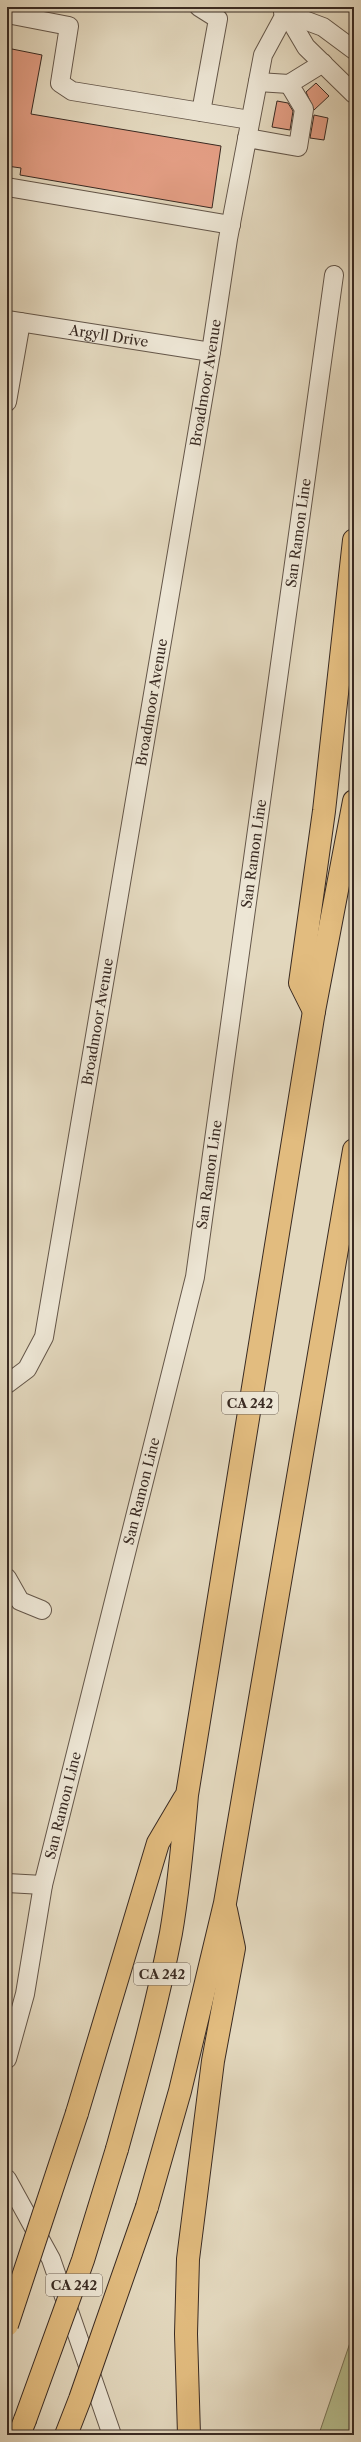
<svg xmlns="http://www.w3.org/2000/svg" width="361" height="2442" viewBox="0 0 361 2442" font-family="'Libre Caslon Text',serif">
	<style>
		.green { fill: #b6be8f; stroke: #787458 }
		.building { fill: #e29d83; stroke: #392a22 }
		.lines { fill: none; stroke-linecap: round; stroke-linejoin: round }
		.minor-casing { stroke: #645649; stroke-width: 20 }
		.highway-casing { stroke: #392a22; stroke-width: 24 }
		.minor { stroke: #ede6d5; stroke-width: 18 }
		.highway { stroke: #e2bc7f; stroke-width: 22 }
		.highway-bridge-casing { stroke: #392a22; stroke-width: 24; stroke-linecap: butt }
		.highway-bridge { stroke: #e2bc7f; stroke-width: 22 }
		.labels { text-anchor: middle; stroke-width: 3; stroke-linejoin: round; paint-order: stroke }
		.shield { fill: #ede6d5; stroke: #6f6258; stroke-width: 1 }
		.shield-label { font-size: 13px; font-weight: bold; fill: #392a22 }
		.street-label { font-size: 14px; fill: #392a22; stroke: #ede6d5 }
	</style>
	<rect width="100%" height="100%" fill="#e3d8be"/>
	<filter id="stains"><feTurbulence type="fractalNoise" baseFrequency=".005" numOctaves="4"/><feColorMatrix values="0 0 0 0 .2 0 0 0 0 .09 0 0 0 0 .02 0 0 0 .5 -.17"/></filter>
	<radialGradient id="worn" r=".72"><stop offset=".6" stop-color="#630" stop-opacity="0"/><stop offset="1" stop-color="#630" stop-opacity=".3"/></radialGradient>
	<path class="green" d="M354,2331V2435H333L320,2431Z"/>
	<g class="building">
		<path d="M7,48L42,55L31,114L221,146L212,208L20,175L21,168L7,166Z"/>
		<path d="M316,83L329,96L314,110L306,92Z"/>
		<path d="M277,101L288,103L293,111L290,130L272,127Z"/>
		<path d="M314,115L328,118L324,140L310,138Z"/>
	</g>
	<g class="lines">
		<defs>
			<g id="minor">
				<path d="M199,7L218,19L201,112"/>
				<path d="M283,12L323,27L354,50"/>
				<path d="M286,13L306,47L354,94"/>
				<path d="M7,14L69,26L60,83L72,91L250,120"/>
				<path d="M258,82L289,84"/>
				<path d="M247,138L298,147L304,109L289,84L323,63"/>
				<path d="M7,187L231,225"/>
				<path id="s1" d="M7,320L211,352"/>
				<path d="M7,402L21,322"/>
				<path id="s2" d="M7,1384L27,1369L44,1337L211,352L228,239L263,55L289,7"/>
				<path d="M7,1578L20,1601L42,1610"/>
				<path d="M7,1883L43,1885"/>
				<path id="s3" d="M7,2059L25,1994L43,1885L195,1277L334,275"/>
				<path d="M7,2179L51,2259L112,2435"/>
			</g>
			<g id="highway">
				<path d="M314,1011L300,983L324,811L354,540"/>
				<path d="M77,2113L158,1843L184,1799"/>
				<path d="M117,2149C137,2077 157,2006 171,1933C179,1887 183,1841 187,1795L314,1011L354,801"/>
				<path d="M147,2207L180,2091L225,1903L354,1150"/>
				<path d="M19,2435L25,2420"/>
				<path d="M189,2435L186,2334L188,2259L213,2061L234,1948L226,1910"/>
			</g>
		</defs>
		<use href="#minor" class="minor-casing"/>
		<use href="#highway" class="highway-casing"/>
		<use href="#minor" class="minor"/>
		<use href="#highway" class="highway"/>
		<defs>
			<g id="highway-bridge">
				<path d="M7,2325L77,2113"/>
				<path d="M25,2420L83,2260L117,2149"/>
				<path d="M66,2435L80,2399L147,2207"/>
			</g>
		</defs>
		<use href="#highway-bridge" class="highway-bridge-casing"/>
		<use href="#highway-bridge" class="highway-bridge"/>
	</g>
	<g class="labels">
		<g class="shield">
			<rect x="222" y="1392" width="56" height="22" rx="3"/>
			<rect x="134" y="1963" width="56" height="22" rx="3"/>
			<rect x="46" y="2274" width="56" height="22" rx="3"/>
		</g>
		<g class="shield-label">
			<text x="250" y="1408">CA 242</text>
			<text x="162" y="1979">CA 242</text>
			<text x="74" y="2290">CA 242</text>
		</g>
		<g class="street-label">
			<text dy="5" stroke="none"><textPath href="#s1" startOffset="103">Argyll Drive</textPath></text>
			<text dy="5" stroke="none"><textPath href="#s2" startOffset="1029">Broadmoor Avenue</textPath></text>
			<text dy="5" stroke="none"><textPath href="#s3" startOffset="1556">San Ramon Line</textPath></text>
			<text dy="5" stroke="none"><textPath href="#s2" startOffset="705">Broadmoor Avenue</textPath></text>
			<text dy="5" stroke="none"><textPath href="#s3" startOffset="1232">San Ramon Line</textPath></text>
			<text dy="5" stroke="none"><textPath href="#s2" startOffset="381">Broadmoor Avenue</textPath></text>
			<text dy="5" stroke="none"><textPath href="#s3" startOffset="908">San Ramon Line</textPath></text>
			<text dy="5" stroke="none"><textPath href="#s3" startOffset="584">San Ramon Line</textPath></text>
			<text dy="5" stroke="none"><textPath href="#s3" startOffset="260">San Ramon Line</textPath></text>
		</g>
	</g>
	<rect width="361" height="2442" fill="none" stroke="#e3d8be" stroke-width="24"/>
	<rect x="8" y="8" width="345" height="2426" fill="none" stroke="#392a22" stroke-width="2"/>
	<rect x="12" y="12" width="337" height="2418" fill="none" stroke="#392a22"/>
	<rect width="100%" height="100%" filter="url(#stains)"/>
	<rect width="100%" height="100%" fill="url(#worn)"/>
</svg>
